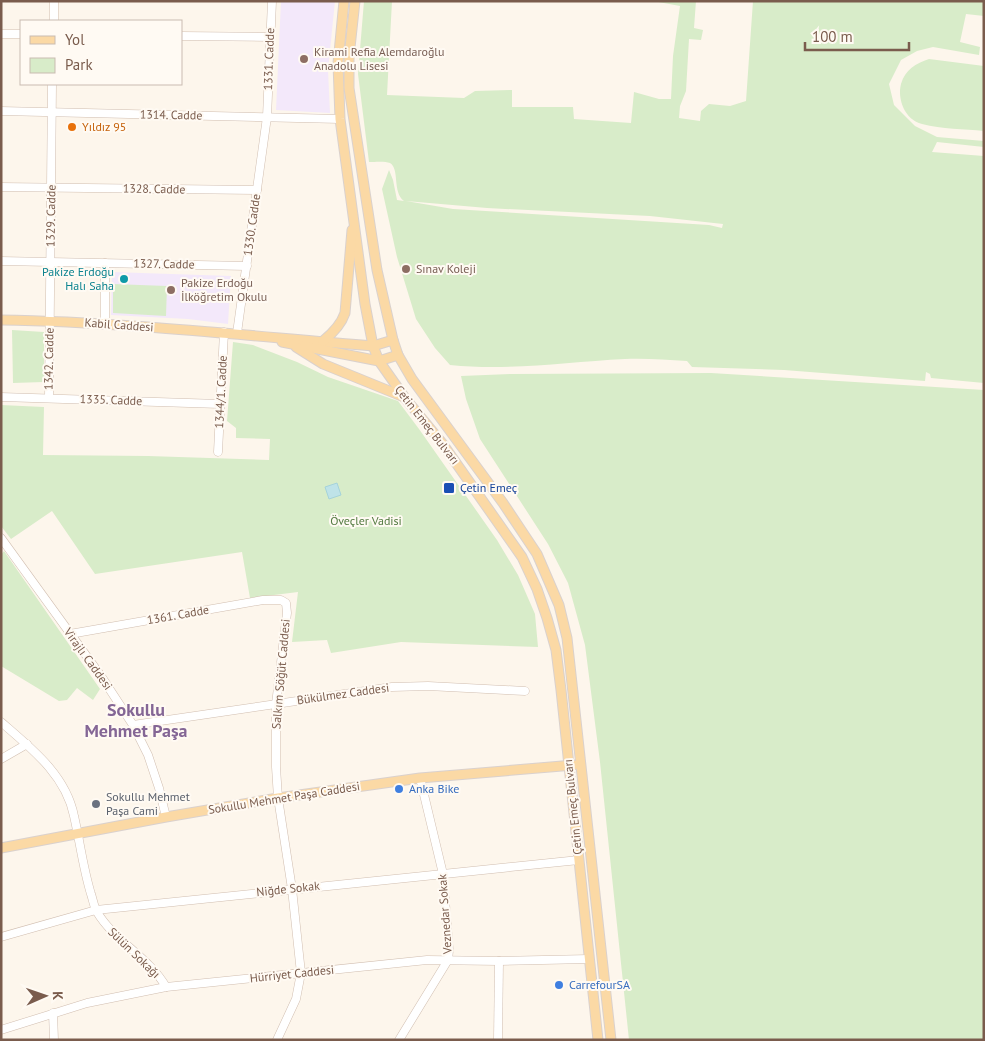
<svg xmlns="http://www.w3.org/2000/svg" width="985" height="1041" viewBox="0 0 985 1041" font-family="'PT Sans',sans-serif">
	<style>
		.education { fill: #f3e8fa }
		.green { fill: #d8ecc9; fill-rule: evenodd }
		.water { fill: #bfe3e8; stroke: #a5d3da }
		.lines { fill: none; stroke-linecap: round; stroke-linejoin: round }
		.minor-casing { stroke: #d1beb0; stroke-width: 9 }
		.major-casing { stroke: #dad1cd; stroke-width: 11 }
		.minor { stroke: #fff; stroke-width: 8 }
		.major { stroke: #fbd9a5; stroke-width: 9 }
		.education-dot { fill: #8d6e63; stroke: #fffaf3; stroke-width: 2 }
		.food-dot { fill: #e8710a; stroke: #fffaf3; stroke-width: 2 }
		.culture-dot { fill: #0f9aa8; stroke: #fffaf3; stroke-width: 2 }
		.transit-dot { fill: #1a4fb4; stroke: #fffaf3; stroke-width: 2 }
		.shop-dot { fill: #3f7fe0; stroke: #fffaf3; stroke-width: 2 }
		.worship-dot { fill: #6b7280; stroke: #fffaf3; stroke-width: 2 }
		.labels { text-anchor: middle; stroke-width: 4; stroke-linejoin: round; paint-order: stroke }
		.education-label { font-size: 12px; fill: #785e54; stroke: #fffaf3; text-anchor: start }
		.street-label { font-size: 12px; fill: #7a5c4d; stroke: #fffaf3 }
		.food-label { font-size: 12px; fill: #c56008; stroke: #fffaf3; text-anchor: start }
		.culture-label { font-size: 12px; fill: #0d838f; stroke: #fffaf3; text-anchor: end }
		.transit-label { font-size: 12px; fill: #164399; stroke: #fffaf3; text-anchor: start }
		.park-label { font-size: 12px; fill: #537a41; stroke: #fffaf3 }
		.shop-label { font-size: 12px; fill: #366cbe; stroke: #fffaf3; text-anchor: start }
		.worship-label { font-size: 12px; fill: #5b616d; stroke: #fffaf3; text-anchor: start }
		.district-label { font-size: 18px; font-weight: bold; fill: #846695; stroke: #fffaf3 }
	</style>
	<rect width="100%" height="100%" fill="#fdf6ec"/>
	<g class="education">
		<path d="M281,1H335L328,70L330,113L276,110Z"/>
		<path d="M112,272L231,276L228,324L188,319L111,315Z"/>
	</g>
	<g class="green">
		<path d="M364,1H392L387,95L464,98L475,91L512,90V107H573L574,119L631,123L634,92L659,99H671L673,56L680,6L653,1H696L694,28L703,30L701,40L689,39L686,91L680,106L679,118L700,121L701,111L709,104L730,106L746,101L753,1H984V16L966,14L960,42L980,47L979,55L933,47L917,51L901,60L889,84L894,105L915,126L937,137L984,141V147L937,142L932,152L984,156V383L931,378L930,374L926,372L925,381L784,370L692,367L687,361C666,360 646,358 625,359C566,362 509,371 450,365L435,348L416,319L397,257L382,189L389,170L393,180L397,200L404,201C392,192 400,169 390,163C385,161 375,162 369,162L358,74ZM406,201L487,208L650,216L723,224L722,228L709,225L453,209Z"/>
		<path d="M929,59L984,66V131C964,129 942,129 922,124C905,120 897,99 901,84C905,70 916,63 929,59Z"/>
		<path d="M113,284L167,286L166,316L113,313Z"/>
		<path d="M12,330L44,332V382L13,383Z"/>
		<path d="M233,342L253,345L297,362L328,377L398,401L419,429L497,540L518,575L535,614L538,647L401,642L331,653L327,640L292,642L298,592L250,598L242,552L95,574L52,511L11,539L1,526V405L44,407L43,455L148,456L269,460L270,439L236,438V428L227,421Z"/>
		<path d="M711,373L984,390V1040H629L600,762L585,645L568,583L548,544L480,439L466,399L461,376L511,374Z"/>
		<path d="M4,551L100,689L93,700L77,688L67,700L59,701L1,666V555Z"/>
	</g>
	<path class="water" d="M337,483L341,495L329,499L325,487Z"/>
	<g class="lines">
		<defs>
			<g id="minor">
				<path d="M54,21V1"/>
				<path d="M1,34H21"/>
				<path d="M181,36L270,37"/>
				<path d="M1,111L340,119"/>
				<path d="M1,187L257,190"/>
				<path d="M1,261L247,266"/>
				<path d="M105,263V323"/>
				<path d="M237,333L267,117L272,1"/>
				<path d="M1,397L220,404"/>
				<path d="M49,398L52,84"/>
				<path d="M218,452L224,332"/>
				<path d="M1,538L101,676L133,725L148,755L159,788L166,817"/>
				<path d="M70,634L263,600H281L286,603L287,613L276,704V767L278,798L292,889L301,973L296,999L277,1040"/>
				<path d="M1,722C31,748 66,775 74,816C80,842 83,868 91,894C93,900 94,907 97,912C115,942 149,957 166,987"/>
				<path d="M133,725L392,687L428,686L525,691"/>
				<path d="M1,759L27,744"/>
				<path d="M1,937L96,910L579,860"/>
				<path d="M53,1013L54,1040"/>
				<path d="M1,1030L87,1003L166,987L427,960L499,961L589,959"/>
				<path d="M399,1040L448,960L449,950L443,874L420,778"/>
				<path d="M498,1040L499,961"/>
			</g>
			<g id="major">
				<path d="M344,1L338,63L340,119L365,304L373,346L379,361L405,398L442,443L522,557L537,589L547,618L556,650L561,690L598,1040"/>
				<path d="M355,1L349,57V88L377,270L393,340L398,355L412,379L503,503L537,554L559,605L567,638L611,1040"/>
				<path d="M1,320C126,322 249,336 373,346L393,340"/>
				<path d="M323,341C333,333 341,325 345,313L352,230"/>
				<path d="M282,342L379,361L398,355"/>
				<path d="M296,347L323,364L404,397"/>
				<path d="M1,848L166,817L278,798L420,778L574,765"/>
			</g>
		</defs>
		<use href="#minor" class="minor-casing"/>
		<use href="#major" class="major-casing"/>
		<use href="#minor" class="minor"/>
		<use href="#major" class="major"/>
	</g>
	<g class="education-dot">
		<circle cx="304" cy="59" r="5"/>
		<circle cx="406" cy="269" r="5"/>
		<circle cx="171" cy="290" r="5"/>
	</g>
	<circle class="food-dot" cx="72" cy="127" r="5"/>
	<circle class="culture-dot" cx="124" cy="279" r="5"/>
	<rect class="transit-dot" x="443" y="482" width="12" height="12" rx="2.5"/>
	<g class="shop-dot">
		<circle cx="399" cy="789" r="5"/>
		<circle cx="559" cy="985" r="5"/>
	</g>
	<circle class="worship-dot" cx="96" cy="804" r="5"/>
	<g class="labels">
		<g class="education-label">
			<text x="314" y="56">Kirami Refia Alemdaroğlu<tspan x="314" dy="14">Anadolu Lisesi</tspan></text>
			<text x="416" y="273">Sınav Koleji</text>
			<text x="181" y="287">Pakize Erdoğu<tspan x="181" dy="14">İlköğretim Okulu</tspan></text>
		</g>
		<g class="street-label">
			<text transform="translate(269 59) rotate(-88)" y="4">1331. Cadde</text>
			<text transform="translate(171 115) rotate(1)" y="4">1314. Cadde</text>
			<text transform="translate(154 189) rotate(1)" y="4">1328. Cadde</text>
			<text transform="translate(51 216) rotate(-89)" y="4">1329. Cadde</text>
			<text transform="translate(252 225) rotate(-82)" y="4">1330. Cadde</text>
			<text transform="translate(164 264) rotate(1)" y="4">1327. Cadde</text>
			<text transform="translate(119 325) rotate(4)" y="4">Kabil Caddesi</text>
			<text transform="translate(49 359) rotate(-89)" y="4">1342. Cadde</text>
			<text transform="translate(221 392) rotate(-87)" y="4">1344/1. Cadde</text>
			<text transform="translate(111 400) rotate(2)" y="4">1335. Cadde</text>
			<text transform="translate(427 425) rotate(52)" y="4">Çetin Emeç Bulvarı</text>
			<text transform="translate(178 615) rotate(-10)" y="4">1361. Cadde</text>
			<text transform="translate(88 659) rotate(54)" y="4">Virajlı Caddesi</text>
			<text transform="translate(281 674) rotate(-85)" y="4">Salkım Söğüt Caddesi</text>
			<text transform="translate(343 694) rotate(-8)" y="4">Bükülmez Caddesi</text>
			<text transform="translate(284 798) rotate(-9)" y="4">Sokullu Mehmet Paşa Caddesi</text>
			<text transform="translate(573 807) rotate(-96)" y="4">Çetin Emeç Bulvarı</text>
			<text transform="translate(288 889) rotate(-6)" y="4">Niğde Sokak</text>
			<text transform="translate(445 914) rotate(-94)" y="4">Veznedar Sokak</text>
			<text transform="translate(134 953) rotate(44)" y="4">Sülün Sokağı</text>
			<text transform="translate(292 974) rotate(-6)" y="4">Hürriyet Caddesi</text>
		</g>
		<g class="food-label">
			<text x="82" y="131">Yıldız 95</text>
		</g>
		<g class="culture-label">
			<text x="114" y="276">Pakize Erdoğu<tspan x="114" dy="14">Halı Saha</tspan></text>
		</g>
		<g class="transit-label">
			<text x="460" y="492">Çetin Emeç</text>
		</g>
		<g class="park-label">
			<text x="366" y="525">Öveçler Vadisi</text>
		</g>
		<g class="shop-label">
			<text x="409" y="793">Anka Bike</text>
			<text x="569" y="989">CarrefourSA</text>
		</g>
		<g class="worship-label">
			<text x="106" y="801">Sokullu Mehmet<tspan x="106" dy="14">Paşa Cami</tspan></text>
		</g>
		<g class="district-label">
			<text x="136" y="716">Sokullu<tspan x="136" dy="21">Mehmet Paşa</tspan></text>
		</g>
	</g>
	<rect width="985" height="1041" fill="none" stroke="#7a5c4d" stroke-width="5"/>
	<rect x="20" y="20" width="162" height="65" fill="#fffaf3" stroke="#cabbb1"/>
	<rect x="30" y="36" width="25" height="8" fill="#fbd9a5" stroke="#cabbb1"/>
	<text x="65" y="45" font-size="15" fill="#7a5c4d">Yol</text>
	<rect x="30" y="58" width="25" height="15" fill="#d8ecc9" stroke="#cabbb1"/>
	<text x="65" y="70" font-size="15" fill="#7a5c4d">Park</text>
	<g transform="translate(45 996) rotate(88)" stroke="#fffaf3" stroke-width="4" paint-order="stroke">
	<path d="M0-4L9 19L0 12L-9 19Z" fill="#7a5c4d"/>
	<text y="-8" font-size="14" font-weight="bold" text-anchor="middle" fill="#7a5c4d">K</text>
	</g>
	<path d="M805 42v8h104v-8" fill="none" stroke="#7a5c4d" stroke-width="2.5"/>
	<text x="812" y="42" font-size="15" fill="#7a5c4d" stroke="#fffaf3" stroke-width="4" paint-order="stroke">100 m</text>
</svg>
